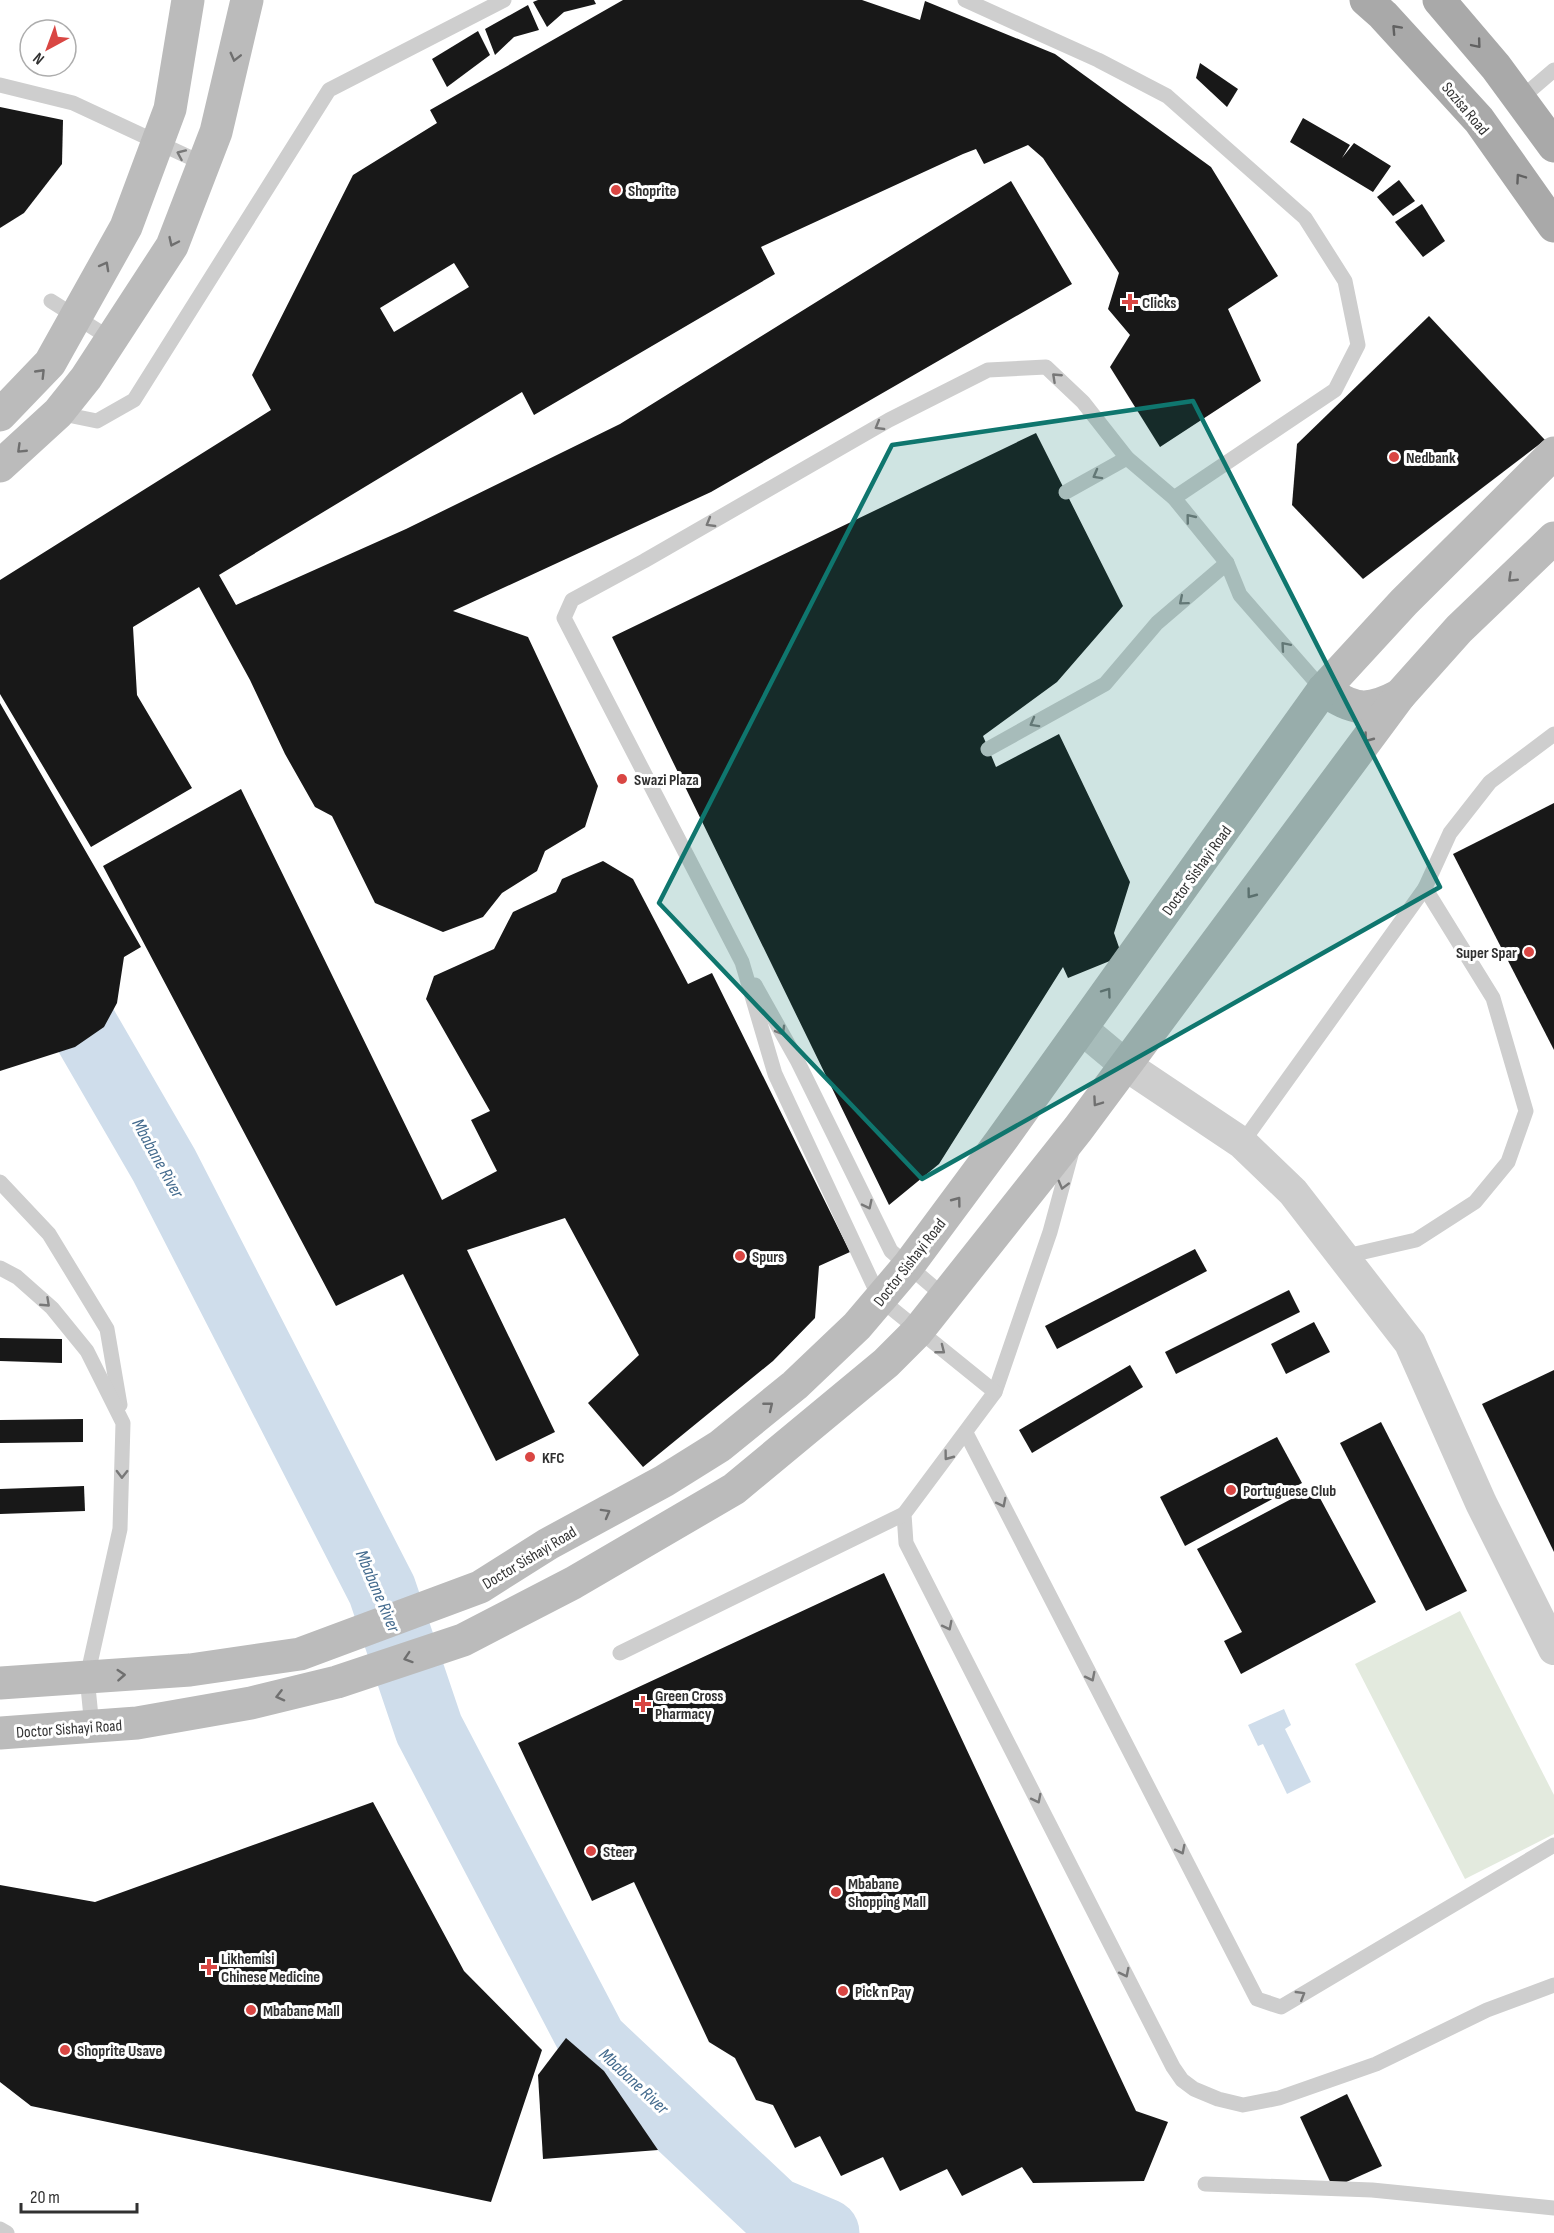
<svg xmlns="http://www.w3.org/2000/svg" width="1554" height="2233" viewBox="0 0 1554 2233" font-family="'Sofia Sans Condensed',sans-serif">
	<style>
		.green { fill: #e3eade }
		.water { fill: #cfddeb }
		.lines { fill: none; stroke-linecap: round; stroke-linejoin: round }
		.river { stroke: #cfddeb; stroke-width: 69 }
		.building { fill: #181818; fill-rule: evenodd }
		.service { stroke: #cecece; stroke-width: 15 }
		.minor { stroke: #cecece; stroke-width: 32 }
		.secondary { stroke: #bbb; stroke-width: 33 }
		.primary { stroke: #a9a9a9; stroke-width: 33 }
		.oneway { stroke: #616161 }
		.oneway2 { stroke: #6f6f6f }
		.oneway3 { stroke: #787878 }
		.marked { fill: #0f766e; fill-opacity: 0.2; stroke: #0f766e; stroke-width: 4.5; stroke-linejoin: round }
		.poi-dot { fill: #d94643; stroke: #fff; stroke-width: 2 }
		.labels { text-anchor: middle; stroke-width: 6; stroke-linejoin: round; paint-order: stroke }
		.street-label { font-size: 16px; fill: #313131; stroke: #fff }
		.poi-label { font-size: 16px; font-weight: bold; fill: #313131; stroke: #fff; text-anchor: start }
		.water-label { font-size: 18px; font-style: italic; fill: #446b8e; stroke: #fff }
	</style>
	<rect width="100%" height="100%" fill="#fff"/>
	<path class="green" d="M1460,1611L1554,1795V1834L1465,1879L1355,1664Z"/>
	<path class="water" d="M1284,1709L1291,1725L1285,1729L1311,1782L1287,1794L1263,1744L1258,1746L1248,1725Z"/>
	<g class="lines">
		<path class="river" d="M0,882L164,1165L382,1590L429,1729L593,2042L773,2211L825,2233"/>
	</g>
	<g class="building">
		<path d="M538,0H594L596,4L564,12L547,27L533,2Z"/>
		<path d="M623,0H862L920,20L925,1L1055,54L1211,167L1278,276L1228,309L1261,381L1160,447L1110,367L1130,335L1108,309L1119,273L1043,158L1028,145L984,164L976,149L963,154L761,247L775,274L534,415L522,392L219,575L236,605L406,529L620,424L1011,181L1072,284L711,492L453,611L528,637L598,786L585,827L545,851L537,871L502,893L483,917L443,932L375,903L332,816L315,807L285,754L250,680L199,587L133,627L137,695L192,788L91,847L0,694V580L271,410L252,375L353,175L437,123L430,110ZM454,263L469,287L394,332L380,308Z"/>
		<path d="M528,5L539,30L514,37L495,55L485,29Z"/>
		<path d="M478,31L490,55L447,87L432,59Z"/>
		<path d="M1200,63L1238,89L1227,107L1196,78Z"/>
		<path d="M0,107L63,120L62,164L24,213L0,228Z"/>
		<path d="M1303,118L1350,145L1342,158L1354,143L1391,166L1373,192L1290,142Z"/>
		<path d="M1399,180L1415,201L1393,216L1377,197Z"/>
		<path d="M1422,204L1445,241L1423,257L1395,222Z"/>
		<path d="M1429,316L1545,440L1363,579L1292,505L1297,444Z"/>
		<path d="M1036,433L1123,606L1057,682L983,736L996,767L1059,734L1130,882L1114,933L1122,956L1068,978L1063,967L939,1164L889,1205L612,637Z"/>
		<path d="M0,703L141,947L124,957L117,1003L104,1027L75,1047L0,1071Z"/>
		<path d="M241,789L442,1200L497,1171L471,1120L490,1111L426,999L434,976L494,949L513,912L556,892L562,879L603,861L633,879L688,984L712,973L850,1252L819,1266L815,1318L773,1361L643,1467L588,1403L639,1355L565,1218L467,1250L555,1432L496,1461L403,1274L336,1306L103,866Z"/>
		<path d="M1554,803V1050L1453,854Z"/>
		<path d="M1195,1249L1207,1271L1057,1349L1045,1326Z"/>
		<path d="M1289,1290L1300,1312L1176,1374L1165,1352Z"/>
		<path d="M1314,1322L1330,1352L1286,1374L1271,1344Z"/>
		<path d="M0,1338L62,1339V1363L0,1361Z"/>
		<path d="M1130,1365L1143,1387L1032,1453L1019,1430Z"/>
		<path d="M1554,1370V1552L1482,1404Z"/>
		<path d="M83,1419V1442L0,1443V1420Z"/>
		<path d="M1381,1422L1467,1591L1426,1611L1340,1443Z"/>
		<path d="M1277,1437L1302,1483L1185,1546L1160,1497Z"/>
		<path d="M84,1486L85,1511L0,1514V1489Z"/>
		<path d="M1314,1487L1376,1602L1241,1674L1224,1641L1242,1632L1197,1549Z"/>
		<path d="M884,1573L1136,2111L1168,2122L1144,2181L1033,2183L1022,2167L962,2196L947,2169L900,2191L883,2157L841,2176L820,2136L795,2148L773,2105L756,2100L735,2058L709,2042L634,1882L592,1901L518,1743Z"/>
		<path d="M373,1802L464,1971L542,2050L491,2202L31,2106L0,2082V1885L95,1902Z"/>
		<path d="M566,2038L604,2071L658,2150L543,2159L538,2075Z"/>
		<path d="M1347,2094L1382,2166L1333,2188L1300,2117Z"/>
	</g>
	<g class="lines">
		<g class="service">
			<path d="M965,0L1098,60L1167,96L1305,218L1345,281L1358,345L1335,390L1174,498"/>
			<path d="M0,85L73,103L204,164"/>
			<path d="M1520,99L1554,70"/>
			<path d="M51,301L111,339"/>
			<path d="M58,413L97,421L134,400L329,90L504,0"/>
			<path d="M1066,492L1127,458"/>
			<path d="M988,749L1105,684L1157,623L1227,563"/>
			<path d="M755,985L797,1060L891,1251L945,1297"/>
			<path d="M1242,1143L1425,888L1450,833L1490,782L1554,734"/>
			<path d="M1072,1151L1050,1232L995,1392L904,1514L906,1543L1173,2067L1182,2080L1194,2089L1218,2099L1243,2105L1279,2098L1376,2064L1487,2010L1554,1985"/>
			<path d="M0,1182L49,1234L107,1329L120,1405"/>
			<path d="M1342,1257L1416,1240L1475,1202L1508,1162L1526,1111L1493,998L1425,888"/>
			<path d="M0,1268L17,1277L52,1308L87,1351L123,1423L120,1529L87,1677L92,1727"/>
			<path d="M995,1392L880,1299L775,1074L742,962L564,618L572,600L644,561L889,420L988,370L1046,367L1083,402L1127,458L1174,498L1227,563L1240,595L1323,690"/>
			<path d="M966,1433L1257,1999L1281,2007L1554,1845"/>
			<path d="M620,1653L904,1514"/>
			<path d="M1205,2184L1372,2190L1554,2208"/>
			<path d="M0,2229L7,2233"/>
		</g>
		<path class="minor" d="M1081,1028L1124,1064L1242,1143L1293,1192L1410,1343L1481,1503L1554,1649"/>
		<g class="secondary">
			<path d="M0,415L50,363L126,227L170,109L188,0"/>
			<path d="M0,466L58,413L86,378L172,246L216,132L247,0"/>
			<path d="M1323,690C1355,710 1366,713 1400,695"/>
			<path d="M0,1683L190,1670L300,1654L480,1587L548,1544L664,1481L720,1446L795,1385L857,1326L908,1266L1000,1142L1323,690L1404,602L1554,453"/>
			<path d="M0,1733L137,1723L251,1703L337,1682L463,1640L573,1583L734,1489L886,1363L917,1332L1078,1129L1400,695L1459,629L1554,538"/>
		</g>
		<g class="primary">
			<path d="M1366,0L1383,15L1479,120L1554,226"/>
			<path d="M1439,0L1496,67L1554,146"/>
		</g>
	</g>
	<defs><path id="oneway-chevron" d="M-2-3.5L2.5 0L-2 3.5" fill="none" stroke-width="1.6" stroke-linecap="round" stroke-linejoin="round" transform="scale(1.5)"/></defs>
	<g class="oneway">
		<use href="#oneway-chevron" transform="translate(1396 29) rotate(-133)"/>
		<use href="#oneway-chevron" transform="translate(1477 44) rotate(50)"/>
		<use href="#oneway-chevron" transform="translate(1520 178) rotate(-125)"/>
	</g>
	<g class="oneway2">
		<use href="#oneway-chevron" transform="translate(235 57) rotate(104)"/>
		<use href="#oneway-chevron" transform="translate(173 242) rotate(115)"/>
		<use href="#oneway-chevron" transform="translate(105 266) rotate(-61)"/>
		<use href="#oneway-chevron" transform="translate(41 373) rotate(-46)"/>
		<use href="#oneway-chevron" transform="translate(21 449) rotate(136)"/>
		<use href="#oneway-chevron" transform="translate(1512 578) rotate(136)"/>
		<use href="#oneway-chevron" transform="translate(1368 738) rotate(127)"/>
		<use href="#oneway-chevron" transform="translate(1251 894) rotate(127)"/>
		<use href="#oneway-chevron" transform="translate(1107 992) rotate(-54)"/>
		<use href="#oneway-chevron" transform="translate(1097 1102) rotate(125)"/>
		<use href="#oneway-chevron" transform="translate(957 1201) rotate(-53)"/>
		<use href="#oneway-chevron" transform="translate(769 1406) rotate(-39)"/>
		<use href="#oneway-chevron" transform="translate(606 1513) rotate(-29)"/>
		<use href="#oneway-chevron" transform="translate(408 1658) rotate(162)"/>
		<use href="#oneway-chevron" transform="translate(121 1675) rotate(-4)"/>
		<use href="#oneway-chevron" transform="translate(280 1696) rotate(166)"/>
	</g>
	<g class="oneway3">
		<use href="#oneway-chevron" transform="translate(181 154) rotate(-156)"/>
		<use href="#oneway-chevron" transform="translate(1056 377) rotate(-137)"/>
		<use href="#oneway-chevron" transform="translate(879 426) rotate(150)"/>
		<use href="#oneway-chevron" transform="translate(1097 475) rotate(151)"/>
		<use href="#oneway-chevron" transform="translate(1190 518) rotate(-129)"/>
		<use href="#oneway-chevron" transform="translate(710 523) rotate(150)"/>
		<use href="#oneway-chevron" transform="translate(1183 601) rotate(140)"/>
		<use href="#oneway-chevron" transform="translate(1285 646) rotate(-131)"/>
		<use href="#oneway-chevron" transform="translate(1034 723) rotate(151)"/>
		<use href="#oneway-chevron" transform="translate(781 1031) rotate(60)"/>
		<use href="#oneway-chevron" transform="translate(1063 1185) rotate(105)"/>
		<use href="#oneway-chevron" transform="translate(868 1205) rotate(64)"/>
		<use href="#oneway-chevron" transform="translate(46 1303) rotate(43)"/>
		<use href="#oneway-chevron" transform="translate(941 1350) rotate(38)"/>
		<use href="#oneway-chevron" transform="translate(948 1456) rotate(127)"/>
		<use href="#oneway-chevron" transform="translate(122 1474) rotate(91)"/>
		<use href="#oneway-chevron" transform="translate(1002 1503) rotate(63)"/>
		<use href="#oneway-chevron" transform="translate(948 1626) rotate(63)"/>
		<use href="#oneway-chevron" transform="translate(1091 1677) rotate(63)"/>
		<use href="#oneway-chevron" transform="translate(1037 1799) rotate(63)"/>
		<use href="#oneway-chevron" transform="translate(1181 1850) rotate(63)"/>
		<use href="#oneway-chevron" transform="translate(1125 1973) rotate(63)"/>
		<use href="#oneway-chevron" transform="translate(1301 1995) rotate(-31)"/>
	</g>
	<path class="marked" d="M1193,401L1440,887L922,1179L659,903L892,445Z"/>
	<g class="poi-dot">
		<circle cx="616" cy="190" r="6"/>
		<path d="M1127 293h6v6h6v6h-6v6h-6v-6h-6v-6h6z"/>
		<circle cx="1394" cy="457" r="6"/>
		<circle cx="622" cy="779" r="6"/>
		<circle cx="1529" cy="952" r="6"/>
		<circle cx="740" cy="1256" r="6"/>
		<circle cx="530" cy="1457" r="6"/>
		<circle cx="1231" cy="1490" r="6"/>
		<path d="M640 1695h6v6h6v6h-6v6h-6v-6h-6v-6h6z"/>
		<circle cx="591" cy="1851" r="6"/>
		<circle cx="836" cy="1892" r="6"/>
		<path d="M206 1958h6v6h6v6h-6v6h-6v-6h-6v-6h6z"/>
		<circle cx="843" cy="1991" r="6"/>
		<circle cx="251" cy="2010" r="6"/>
		<circle cx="65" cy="2050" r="6"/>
	</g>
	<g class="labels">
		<g class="street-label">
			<text transform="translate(1466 108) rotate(50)" y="6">Sozisa Road</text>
			<text transform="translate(1196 870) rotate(-54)" y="6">Doctor Sishayi Road</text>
			<text transform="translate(909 1262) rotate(-52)" y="6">Doctor Sishayi Road</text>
			<text transform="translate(529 1557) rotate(-31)" y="6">Doctor Sishayi Road</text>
			<text transform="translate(69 1728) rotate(-4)" y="6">Doctor Sishayi Road</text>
		</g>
		<g class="poi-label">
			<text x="628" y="196">Shoprite</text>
			<text x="1142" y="308">Clicks</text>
			<text x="1406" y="463">Nedbank</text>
			<text x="634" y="785">Swazi Plaza</text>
			<text x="1517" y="958" text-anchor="end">Super Spar</text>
			<text x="752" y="1262">Spurs</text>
			<text x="542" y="1463">KFC</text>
			<text x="1243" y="1496">Portuguese Club</text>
			<text x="655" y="1701">Green Cross<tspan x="655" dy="18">Pharmacy</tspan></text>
			<text x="603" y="1857">Steer</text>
			<text x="848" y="1889">Mbabane<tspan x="848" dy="18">Shopping Mall</tspan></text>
			<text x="221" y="1964">Likhemisi<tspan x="221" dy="18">Chinese Medicine</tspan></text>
			<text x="855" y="1997">Pick n Pay</text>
			<text x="263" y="2016">Mbabane Mall</text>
			<text x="77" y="2056">Shoprite Usave</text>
		</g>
		<g class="water-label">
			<text transform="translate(158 1158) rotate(61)" y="6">Mbabane River</text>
			<text transform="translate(378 1591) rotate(67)" y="6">Mbabane River</text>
			<text transform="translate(634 2081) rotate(43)" y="6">Mbabane River</text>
		</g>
	</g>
	<g transform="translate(48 48) rotate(221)"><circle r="28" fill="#ffffff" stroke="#adadad" stroke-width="1.5"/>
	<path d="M0-4.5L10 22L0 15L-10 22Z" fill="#d94643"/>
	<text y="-9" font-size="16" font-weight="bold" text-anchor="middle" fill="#313131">N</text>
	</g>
	<path d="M21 2203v9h116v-9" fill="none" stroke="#313131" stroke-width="3"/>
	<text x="30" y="2203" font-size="18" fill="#313131" stroke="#ffffff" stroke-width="4.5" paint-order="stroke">20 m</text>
</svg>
